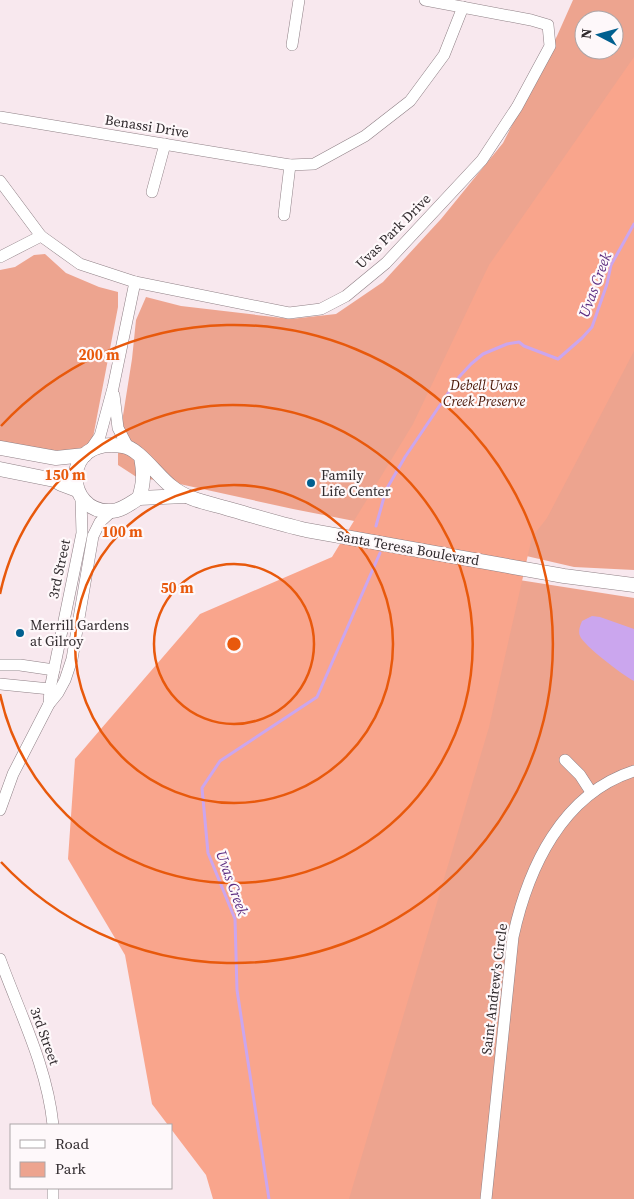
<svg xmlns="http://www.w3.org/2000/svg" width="634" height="1199" viewBox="0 0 634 1199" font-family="'Source Serif 4',serif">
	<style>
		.green { fill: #eda48f; fill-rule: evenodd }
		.forest { fill: #f9a58c }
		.water { fill: #cba6ee }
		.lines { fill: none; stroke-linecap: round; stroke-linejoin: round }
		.stream { stroke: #cba6ee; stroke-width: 3 }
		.minor-casing { stroke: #8f8086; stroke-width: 12 }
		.major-casing { stroke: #8f8086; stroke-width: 15 }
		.minor { stroke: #fff; stroke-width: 11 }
		.major { stroke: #fff; stroke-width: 14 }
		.ring { fill: none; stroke: #e8590c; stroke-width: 2.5 }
		.poi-dot { fill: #005f8f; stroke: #fef8fa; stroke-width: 2 }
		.labels { text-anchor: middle; stroke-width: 4.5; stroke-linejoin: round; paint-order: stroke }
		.street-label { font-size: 14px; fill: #312b2e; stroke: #fef8fa }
		.park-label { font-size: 14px; font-style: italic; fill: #4a1707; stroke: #fef8fa }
		.poi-label { font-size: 14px; fill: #312b2e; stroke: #fef8fa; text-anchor: start }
		.water-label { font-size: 15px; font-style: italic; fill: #5e2f82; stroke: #fef8fa }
		.centre { fill: #e8590c; stroke: #fef8fa; stroke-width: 2.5 }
		.ring-label { font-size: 15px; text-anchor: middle; font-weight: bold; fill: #e8590c; stroke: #fef8fa; stroke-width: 4.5; stroke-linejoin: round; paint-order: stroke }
	</style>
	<rect width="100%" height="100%" fill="#f8e8ee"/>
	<g class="green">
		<path d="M573,0H634V570L574,567L492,548L293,509L166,481L138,478L118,465V447L132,359L136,320L146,297L181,306L291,319L336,314L383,282L441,219L503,143L557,36ZM584,20H614V50H584Z"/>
		<path d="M45,254L66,273L99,287L118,292V307L90,453L0,450V270L15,267L34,255Z"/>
		<path d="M374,557L634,598V1199H304Z"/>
	</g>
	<path class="forest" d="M634,57V351L547,518L532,537L489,727L349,1199H213L206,1175L171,1129V1125H168L152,1104L125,955L68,859L75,759L200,614L332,557L413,424L489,265Z"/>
	<path class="water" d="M592,616L600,617L634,629V681C624,676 583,645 580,636C578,631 580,626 582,621Z"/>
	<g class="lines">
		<g class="stream">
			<path d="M376,526L386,490L405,457L459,377L471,364L483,354L507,344L519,342L524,346L558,359L582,338L592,327L607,284L611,265L634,224"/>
			<path d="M269,1199L237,990L235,919L208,853L202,788L220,761L317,697L380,553"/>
		</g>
		<defs>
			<g id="minor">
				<path d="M292,45L299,0"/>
				<path d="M0,117L290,165L314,164L365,136L410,101L444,55L463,7"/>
				<path d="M0,181L41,236"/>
				<path d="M152,192L165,144"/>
				<path d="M284,215L290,165"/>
				<path d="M0,257L41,236L80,264L135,282L289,313L321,309L346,296L386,263L482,160L517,107L550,46L548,25L531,20L425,0"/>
				<path d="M114,395L118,428L128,447"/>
				<path d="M91,449L100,436L113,388L135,282"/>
				<path d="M0,665H20L54,670"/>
				<path d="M0,684L50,689"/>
				<path d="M49,704L50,689L82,533L81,499"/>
				<path d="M565,760L580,775L591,792"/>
				<path d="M0,810L13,774L49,704L58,693L65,680L72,659L93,536L100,522L112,511"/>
				<path d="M0,959C20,1014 47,1066 53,1125"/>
				<path d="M53,1199V1188"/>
				<path d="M486,1199L513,937C528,868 562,794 634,771"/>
			</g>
			<g id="major">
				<path d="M0,448L56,458L85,455"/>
				<path d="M141,457C144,473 144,483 139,498C131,503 121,511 111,511C64,514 60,435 123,446C139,448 158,477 172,487C188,500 209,503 229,509C254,516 280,524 306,530L564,576L634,585"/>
				<path d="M0,469L54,480L61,484L77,490"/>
				<path d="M139,498L185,496"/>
			</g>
		</defs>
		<use href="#minor" class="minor-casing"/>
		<use href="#major" class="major-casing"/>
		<use href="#minor" class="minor"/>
		<use href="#major" class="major"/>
	</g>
	<g class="ring">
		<circle cx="234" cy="644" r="80"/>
		<circle cx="234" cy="644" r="159"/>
		<path d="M0 594A239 239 0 1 1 0 694"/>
		<path d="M1 426A319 319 0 1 1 1 862"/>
	</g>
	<g class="poi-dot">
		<circle cx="311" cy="483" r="5"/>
		<circle cx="20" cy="633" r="5"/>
	</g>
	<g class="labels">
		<g class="street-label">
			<text transform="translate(147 126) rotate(9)" y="5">Benassi Drive</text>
			<text transform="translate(393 231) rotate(-45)" y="5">Uvas Park Drive</text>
			<text transform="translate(408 548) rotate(10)" y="5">Santa Teresa Boulevard</text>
			<text transform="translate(59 569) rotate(-78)" y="5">3rd Street</text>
			<text transform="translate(494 989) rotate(-83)" y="5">Saint Andrew's Circle</text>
			<text transform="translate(45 1036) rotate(70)" y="5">3rd Street</text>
		</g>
		<g class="park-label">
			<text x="484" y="390">Debell Uvas<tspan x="484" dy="16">Creek Preserve</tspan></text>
		</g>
		<g class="poi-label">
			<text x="321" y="480">Family<tspan x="321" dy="16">Life Center</tspan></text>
			<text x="30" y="630">Merrill Gardens<tspan x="30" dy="16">at Gilroy</tspan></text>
		</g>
		<g class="water-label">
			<text transform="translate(595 285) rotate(-70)" y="5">Uvas Creek</text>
			<text transform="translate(232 883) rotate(70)" y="5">Uvas Creek</text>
		</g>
	</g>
	<circle cx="234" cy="644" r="8" class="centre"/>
	<g class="ring-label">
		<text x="99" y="360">200 m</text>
		<text x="65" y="480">150 m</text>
		<text x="122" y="537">100 m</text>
		<text x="177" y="593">50 m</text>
	</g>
	<rect x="10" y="1124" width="162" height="65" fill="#fef8fa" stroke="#aca6a8"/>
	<rect x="20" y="1140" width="25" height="8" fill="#ffffff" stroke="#aca6a8"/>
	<text x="55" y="1149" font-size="15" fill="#312b2e">Road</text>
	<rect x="20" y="1162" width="25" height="15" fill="#eda48f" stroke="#aca6a8"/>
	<text x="55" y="1174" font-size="15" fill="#312b2e">Park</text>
	<g transform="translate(599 35) rotate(276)"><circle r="24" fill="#fef8fa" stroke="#aca6a8"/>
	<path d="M0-4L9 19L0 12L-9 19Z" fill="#005f8f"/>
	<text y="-8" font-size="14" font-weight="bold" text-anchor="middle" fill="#312b2e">N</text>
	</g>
</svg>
